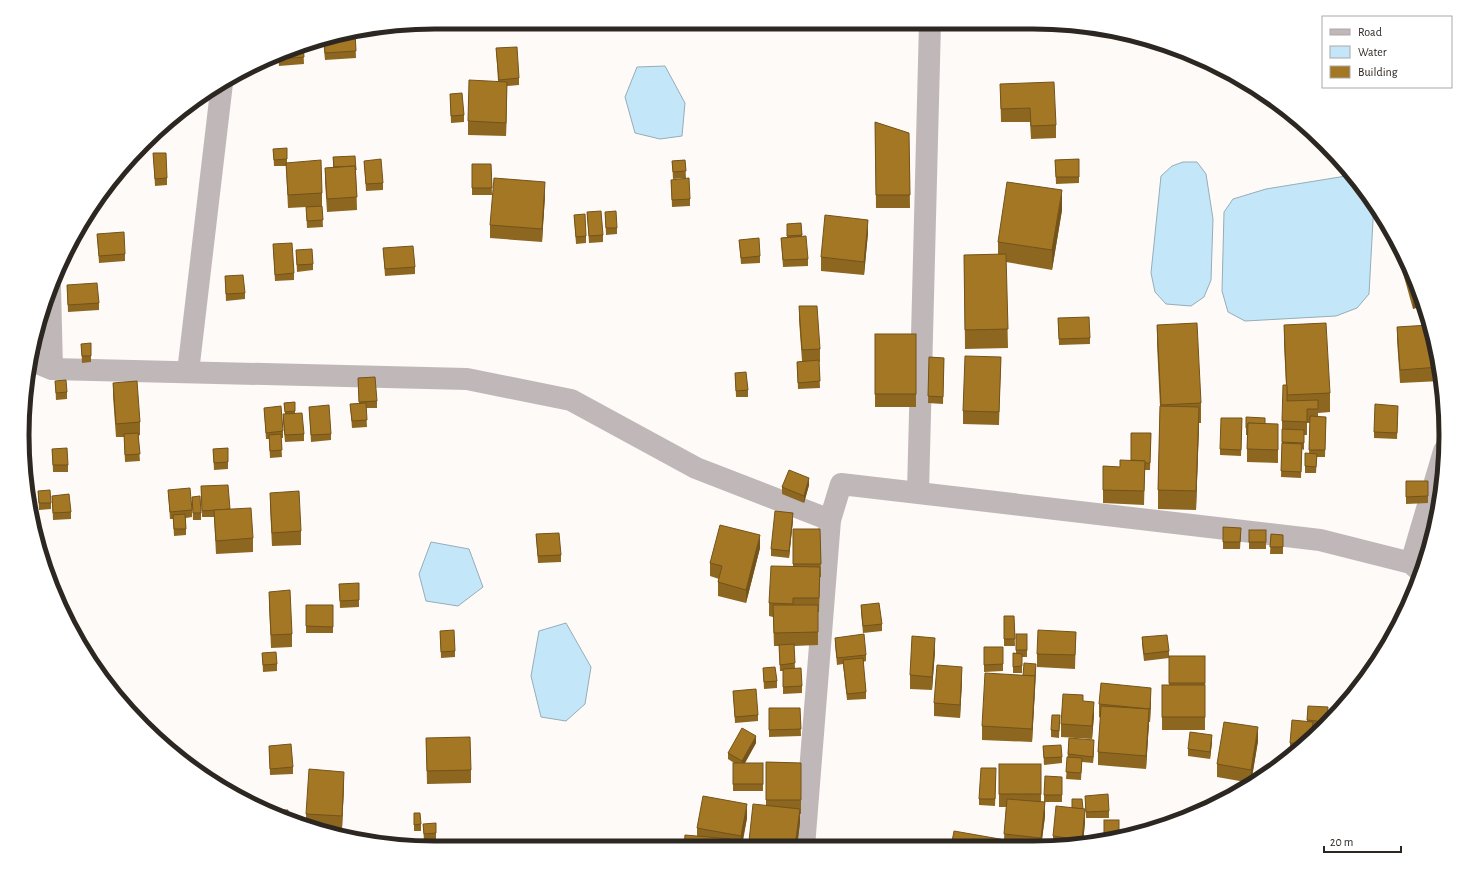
<svg xmlns="http://www.w3.org/2000/svg" width="1468" height="870" viewBox="0 0 1468 870" font-family="'Alegreya Sans',sans-serif">
	<style>
		.water { fill: #c3e6f8; stroke: #96adb8 }
		.lines { fill: none; stroke-linecap: round; stroke-linejoin: round }
		.street { stroke: #c0b7b9; stroke-width: 22 }
		.wall { fill: #8d6620 }
		.shaded-wall { fill: #73531a }
		.building { fill: #a47725; stroke: #73531a }
		.rim { fill: none; stroke: #2d2722; stroke-width: 5 }
	</style>
	<rect width="100%" height="100%" fill="#fefaf8"/>
	<g class="water">
		<path d="M665,66L685,103L682,136L660,139L635,133L625,97L637,67Z"/>
		<path d="M1183,162H1197L1206,174L1213,219L1211,280L1204,297L1191,306L1166,304L1155,292L1151,273L1161,176L1172,166Z"/>
		<path d="M1346,176H1353L1374,202L1369,294L1357,308L1336,316L1245,321L1228,312L1222,291L1224,212L1233,199L1266,189Z"/>
		<path d="M431,542L469,549L483,587L458,606L426,601L419,574Z"/>
		<path d="M566,623L591,667L585,704L566,721L541,717L531,676L539,631Z"/>
	</g>
	<g class="lines">
		<g class="street">
			<path d="M50,287L52,369"/>
			<path d="M30,360L52,369L467,379L571,400L696,468L830,520"/>
			<path d="M188,372L222,83"/>
			<path d="M918,492L930,23"/>
			<path d="M1411,563L1444,451"/>
			<path d="M804,847L830,520L841,484L1320,540L1411,563L1421,572"/>
		</g>
	</g>
	<g class="wall">
		<path d="M917,23V25L888,24Z"/>
		<path d="M355,32L356,58L325,60L323,39Z"/>
		<path d="M303,44L304,64L279,66L278,54Z"/>
		<path d="M496,48L519,78V85L507,86L506,136L468,135V121L498,81Z"/>
		<path d="M1000,84L1056,125V138L1031,139L1030,122H1001Z"/>
		<path d="M450,94L464,115V122L451,123Z"/>
		<path d="M875,122L909,133L910,208H876Z"/>
		<path d="M273,149L287,159V163L322,193V206L307,207L322,206L323,227L307,228L306,207L288,208L286,166H274Z"/>
		<path d="M153,153L167,178V185L155,186Z"/>
		<path d="M333,157L356,170L357,210L327,212L325,181V168L333,167Z"/>
		<path d="M1079,159V183L1056,184L1055,160Z"/>
		<path d="M685,160L686,178L673,179L672,161Z"/>
		<path d="M364,161L383,183V190L366,191Z"/>
		<path d="M472,164H491L492,195H472Z"/>
		<path d="M671,180L690,199V206L672,207Z"/>
		<path d="M545,195L542,242L490,238V225Z"/>
		<path d="M1062,210L1052,270L1006,262L1008,348L965,349L964,255H998V242Z"/>
		<path d="M587,212L603,235V242L589,243Z"/>
		<path d="M605,212L617,228V234L606,235Z"/>
		<path d="M574,215L586,236V243L576,244Z"/>
		<path d="M801,223L802,236L808,259V266L783,267L781,238L787,237V224Z"/>
		<path d="M868,233L864,275L821,271V257Z"/>
		<path d="M97,234L125,254V261L99,263Z"/>
		<path d="M739,240L760,256V263L741,264Z"/>
		<path d="M273,244L294,273V280L275,281Z"/>
		<path d="M383,248L415,267V274L385,276Z"/>
		<path d="M296,250L313,264V270L297,272Z"/>
		<path d="M1401,253L1415,277L1413,309L1401,266Z"/>
		<path d="M225,276L245,293V299L226,301Z"/>
		<path d="M67,285L99,303V310L68,312Z"/>
		<path d="M799,306L820,349V362H819L820,388L798,389L797,362L802,361L799,320Z"/>
		<path d="M1058,318L1090,338V344L1059,345Z"/>
		<path d="M1157,325L1201,403V423H1199L1196,510L1158,509V490L1160,407L1157,344Z"/>
		<path d="M1284,325L1330,393V412L1318,413V417H1326L1325,457H1317L1316,473H1305V453L1309,454L1310,423H1307V435H1304V450L1302,449L1301,478L1281,477L1282,434V421L1286,385L1284,344Z"/>
		<path d="M1397,327L1438,355L1441,381L1400,383L1397,340Z"/>
		<rect x="875" y="334" width="41" height="73"/>
		<path d="M81,344L91,356V362L82,363Z"/>
		<path d="M929,357L944,358L943,404L928,403Z"/>
		<path d="M1001,357L999,425L963,424V411Z"/>
		<path d="M735,373L748,390V397H736Z"/>
		<path d="M358,378L377,401V408H366L367,427L352,428L350,404H359Z"/>
		<path d="M55,381L67,392V399L56,400Z"/>
		<path d="M113,383L140,422V435L138,436L140,461L125,462L124,437H116L113,396Z"/>
		<path d="M295,402V413L304,434V441L285,442L283,421V414H285L284,403Z"/>
		<path d="M309,407L331,434V440L311,442Z"/>
		<path d="M264,408L283,431V438H281L282,457L270,458L269,439H266Z"/>
		<path d="M1398,412L1397,439L1374,438V432Z"/>
		<path d="M1265,424L1278,437V463L1247,462V435H1246V428Z"/>
		<path d="M1242,425L1241,456L1220,455V449Z"/>
		<path d="M1151,433L1150,470H1145L1144,505L1103,503V466L1120,467L1131,460Z"/>
		<path d="M228,448V469L214,470L213,449Z"/>
		<path d="M52,449L68,465V472H53Z"/>
		<path d="M1406,481L1428,496V503L1406,504Z"/>
		<path d="M809,485L804,503L782,494V487Z"/>
		<path d="M201,486L230,509L253,538V552L216,554L214,517H202Z"/>
		<path d="M168,490L192,510V517L186,518V535L174,536L173,519H170Z"/>
		<path d="M38,491L51,503V509L39,510Z"/>
		<path d="M270,493L301,531V545L272,546L270,506Z"/>
		<path d="M52,496L71,512V519L53,520Z"/>
		<path d="M192,497L201,513V520H193Z"/>
		<path d="M793,520L789,558L771,556V549Z"/>
		<path d="M1223,527L1241,534L1240,549H1223Z"/>
		<path d="M793,529H820L821,577H820L819,612H818V645L794,646L795,668L802,686V693L783,694V671H780L779,646H774L773,617L769,616V603L793,567Z"/>
		<path d="M1266,530V549H1249V542Z"/>
		<path d="M536,534L561,555V562L538,563Z"/>
		<path d="M1271,534L1283,535V554H1270Z"/>
		<path d="M760,548L746,603L718,596V582L719,579L710,576V563Z"/>
		<path d="M339,584L359,600V607L340,608Z"/>
		<path d="M269,592L292,634V647L271,648L269,605Z"/>
		<rect x="306" y="605" width="27" height="28"/>
		<path d="M861,605L882,624V631L863,633L861,612Z"/>
		<path d="M1004,616H1014L1015,646H1004Z"/>
		<path d="M440,631L455,651V657L441,658Z"/>
		<path d="M1076,632L1075,669L1037,667V654Z"/>
		<path d="M1016,634H1027V657H1022V673H1013V653H1016Z"/>
		<path d="M1142,637L1169,651V656H1205V730H1162V685H1169V658L1144,661L1142,644Z"/>
		<path d="M835,638L866,655V661L863,662L866,692V699L847,700L843,664L837,665L835,644Z"/>
		<path d="M984,647H1003V671L984,672Z"/>
		<path d="M935,651L932,690L910,689V675Z"/>
		<path d="M262,653L277,664V671L263,672Z"/>
		<path d="M763,668L777,681V688L764,689Z"/>
		<path d="M1036,671L1032,742L982,740V726L1023,676Z"/>
		<path d="M962,680L960,718L934,716V703Z"/>
		<path d="M733,691L758,715V721L735,723Z"/>
		<path d="M1083,701L1094,715L1092,739L1061,737V724Z"/>
		<path d="M1151,701L1150,722H1149L1146,769L1098,765V752L1101,718L1099,717V704Z"/>
		<path d="M1308,706L1328,714V720L1321,728L1313,727L1312,738L1305,745L1298,751L1290,750V743L1307,721Z"/>
		<path d="M769,708H800L801,736L769,737Z"/>
		<path d="M1060,715L1059,738L1051,737V730Z"/>
		<path d="M426,738L471,770V783L427,784Z"/>
		<path d="M1069,738L1094,747L1093,763L1082,762L1081,780L1066,779Z"/>
		<path d="M1258,741L1251,783L1217,777V764Z"/>
		<path d="M1212,742L1210,759L1188,756V749Z"/>
		<path d="M756,743L745,763H763V791H733V763H734L728,759V753Z"/>
		<path d="M269,746L293,767V774L270,775Z"/>
		<path d="M1043,746L1062,757V763L1044,765Z"/>
		<path d="M766,762L801,763V814H800V822L797,847H749V841L766,805Z"/>
		<path d="M999,764H1041V802L1045,816L1041,847H951L1004,839L1006,807H999Z"/>
		<path d="M996,775L995,806L979,805V799Z"/>
		<path d="M1062,777V802H1044V795Z"/>
		<path d="M344,785L342,829L306,827V814Z"/>
		<path d="M1085,802L1109,811V818H1086Z"/>
		<path d="M1083,809L1085,822L1083,843L1060,847H1053V836Z"/>
		<path d="M414,813L421,824V831H414Z"/>
		<path d="M747,818L742,847H684L697,836V828Z"/>
		<path d="M1104,820H1119V837L1104,840Z"/>
		<path d="M423,824L436,833V840L424,841Z"/>
	</g>
	<g class="shaded-wall">
		<path d="M507,82V95L506,136V123Z"/>
		<path d="M545,182V195L542,242V229Z"/>
		<path d="M1062,190V210L1052,270V250Z"/>
		<path d="M868,220V233L864,275V262Z"/>
		<path d="M1420,294L1424,306L1413,309V296Z"/>
		<path d="M1199,407V427L1196,510V491Z"/>
		<path d="M809,478V485L804,503V496Z"/>
		<path d="M793,513V520L789,558V551Z"/>
		<path d="M760,535V548L746,603V590Z"/>
		<path d="M935,638V651L932,690V677Z"/>
		<path d="M1036,664L1035,690L1032,742V729Z"/>
		<path d="M962,667V680L960,718V705Z"/>
		<path d="M1151,688V701L1150,722V709Z"/>
		<path d="M1094,702V715L1092,739V726Z"/>
		<path d="M1149,709V723L1146,769V756Z"/>
		<path d="M1258,727V741L1251,783V770Z"/>
		<path d="M1212,735V742L1210,759V752Z"/>
		<path d="M756,736V743L742,768V761Z"/>
		<path d="M1094,740V747L1093,763V757Z"/>
		<path d="M344,772V785L342,829V816Z"/>
		<path d="M1045,802V816L1041,847V838Z"/>
		<path d="M747,804V818L741,847V836Z"/>
		<path d="M800,809V822L797,847H795Z"/>
		<path d="M1085,809V822L1083,843L1082,844Z"/>
	</g>
	<g class="building">
		<path d="M355,32L356,51L325,53L324,39Z"/>
		<path d="M303,44L304,57L279,59L278,54Z"/>
		<path d="M517,47L519,78L499,80L496,48Z"/>
		<path d="M469,80L507,82L506,123L468,121Z"/>
		<path d="M1054,82L1056,125L1031,126L1030,108L1001,109L1000,84Z"/>
		<path d="M462,93L464,115L451,116L450,94Z"/>
		<path d="M875,122L909,133L910,195H876Z"/>
		<path d="M287,148V159L274,160L273,149Z"/>
		<path d="M153,153H166L167,178L155,179Z"/>
		<path d="M355,156L356,170L355,166L334,167L333,157Z"/>
		<path d="M381,159L383,183L366,184L364,161Z"/>
		<path d="M1079,159V177H1056L1055,160Z"/>
		<path d="M321,160L322,193L288,195L286,163Z"/>
		<path d="M685,160L686,171L673,172L672,161Z"/>
		<path d="M472,164H491L492,188H472Z"/>
		<path d="M355,166L357,197L327,199L325,168Z"/>
		<path d="M494,178L545,182L542,229L490,225Z"/>
		<path d="M689,178L690,199L672,200L671,180Z"/>
		<path d="M1007,182L1062,190L1052,250L998,242Z"/>
		<path d="M322,206L323,220L307,221L306,207Z"/>
		<path d="M601,211L603,235L589,236L587,212Z"/>
		<path d="M616,211L617,228H606L605,212Z"/>
		<path d="M585,214L586,236L576,237L574,215Z"/>
		<path d="M825,215L868,220L864,262L821,257Z"/>
		<path d="M801,223L802,235L787,236V224Z"/>
		<path d="M124,232L125,254L99,256L97,234Z"/>
		<path d="M806,236L808,259L783,260L781,238Z"/>
		<path d="M759,238L760,256L741,258L739,240Z"/>
		<path d="M292,243L294,273L275,275L273,244Z"/>
		<path d="M413,246L415,267L385,269L383,248Z"/>
		<path d="M312,249L313,264L297,265L296,250Z"/>
		<path d="M1401,253H1402L1415,277L1420,294L1413,296Z"/>
		<path d="M1006,254L1008,329L965,330L964,255Z"/>
		<path d="M243,275L245,293L226,294L225,276Z"/>
		<path d="M97,283L99,303L68,305L67,285Z"/>
		<path d="M799,306H817L820,349L802,350Z"/>
		<path d="M1089,317L1090,338L1059,339L1058,318Z"/>
		<path d="M1197,323L1201,403L1161,405L1157,325Z"/>
		<path d="M1326,323L1330,393L1287,395L1284,325Z"/>
		<path d="M1429,325L1438,355L1439,367L1400,370L1397,327Z"/>
		<rect x="875" y="334" width="41" height="60"/>
		<path d="M91,343V356H82L81,344Z"/>
		<path d="M965,356L1001,357L999,412L963,411Z"/>
		<path d="M929,357L944,358L943,397L928,396Z"/>
		<path d="M819,360L820,381L798,383L797,362Z"/>
		<path d="M746,372L748,390L736,391L735,373Z"/>
		<path d="M375,377L377,401L359,402L358,378Z"/>
		<path d="M66,380L67,392L56,393L55,381Z"/>
		<path d="M137,381L140,422L116,424L113,383Z"/>
		<path d="M1283,385H1287V401L1318,400V409H1307V422L1282,421Z"/>
		<path d="M295,402V411L285,412L284,403Z"/>
		<path d="M366,403L367,420L352,421L350,404Z"/>
		<path d="M1375,404L1398,406L1397,433L1374,432Z"/>
		<path d="M329,405L331,434L311,435L309,407Z"/>
		<path d="M281,406L283,431L266,433L264,408Z"/>
		<path d="M1160,406L1199,407L1196,491L1158,490Z"/>
		<path d="M302,413L304,434L285,435L283,414Z"/>
		<path d="M1310,416L1326,417L1325,450H1309Z"/>
		<path d="M1246,417L1265,418V424L1248,423L1247,428H1246Z"/>
		<path d="M1221,418H1242L1241,450L1220,449Z"/>
		<path d="M1248,423L1278,424V450L1247,449Z"/>
		<path d="M1282,429L1304,430V443L1282,442Z"/>
		<path d="M138,433L140,454L125,455L124,434Z"/>
		<path d="M1131,433H1151L1150,463H1144L1145,461L1131,460Z"/>
		<path d="M281,434L282,450L270,451L269,435Z"/>
		<path d="M1282,443L1302,444L1301,472L1281,471Z"/>
		<path d="M67,448L68,465H53L52,449Z"/>
		<path d="M228,448V462L214,463L213,449Z"/>
		<path d="M1305,453L1317,454L1316,467L1305,466Z"/>
		<path d="M1120,460L1145,461L1144,491L1103,490V466L1120,467Z"/>
		<path d="M789,470L809,478L804,496L782,487Z"/>
		<path d="M1406,481H1428V496L1406,497Z"/>
		<path d="M228,485L230,509L202,511L201,486Z"/>
		<path d="M190,488L192,510L170,512L168,490Z"/>
		<path d="M50,490L51,503H39L38,491Z"/>
		<path d="M299,491L301,531L272,533L270,493Z"/>
		<path d="M69,494L71,512L53,513L52,496Z"/>
		<path d="M200,496L201,513H193L192,497Z"/>
		<path d="M251,508L253,538L216,541L214,510Z"/>
		<path d="M775,511L793,513L789,551L771,549Z"/>
		<path d="M185,514L186,529H174L173,515Z"/>
		<path d="M720,525L760,535L746,590L718,582L722,566L710,563Z"/>
		<path d="M1223,527L1241,528L1240,542H1223Z"/>
		<path d="M793,529H820L821,564H793Z"/>
		<rect x="1249" y="530" width="17" height="12"/>
		<path d="M559,533L561,555L538,556L536,534Z"/>
		<path d="M1271,534L1283,535V547H1270Z"/>
		<path d="M771,566L820,567L819,598H793V604L769,603Z"/>
		<path d="M359,583V600L340,601L339,584Z"/>
		<path d="M290,590L292,634L271,635L269,592Z"/>
		<path d="M879,603L882,624L863,626L861,605Z"/>
		<path d="M306,605H333V627L306,626Z"/>
		<path d="M773,605H818V632L774,633Z"/>
		<path d="M1004,616H1014L1015,639H1004Z"/>
		<path d="M454,630L455,651L441,652L440,631Z"/>
		<path d="M1038,630L1076,632L1075,655L1037,654Z"/>
		<path d="M864,634L866,655L837,658L835,638Z"/>
		<rect x="1016" y="634" width="11" height="16"/>
		<path d="M1167,635L1169,651L1144,654L1142,637Z"/>
		<path d="M912,636L935,638L932,677L910,675Z"/>
		<path d="M794,644L795,663L780,665L779,645Z"/>
		<path d="M984,647H1003V664L984,665Z"/>
		<path d="M276,652L277,664L263,665L262,653Z"/>
		<path d="M1013,653L1022,654V666L1013,667Z"/>
		<rect x="1169" y="656" width="36" height="27"/>
		<path d="M863,658L866,692L847,694L843,660Z"/>
		<path d="M1024,663L1036,664L1035,676H1023Z"/>
		<path d="M937,665L962,667L960,705L934,703Z"/>
		<path d="M775,667L777,681L764,682L763,668Z"/>
		<path d="M801,668L802,686L783,687V669Z"/>
		<path d="M985,673L1035,676L1032,729L982,726Z"/>
		<path d="M1101,683L1151,688L1150,709L1099,704Z"/>
		<rect x="1162" y="685" width="43" height="32"/>
		<path d="M756,689L758,715L735,717L733,691Z"/>
		<path d="M1063,694L1083,695V701L1094,702L1092,726L1061,724Z"/>
		<path d="M1101,706L1149,709L1146,756L1098,752Z"/>
		<path d="M1308,706L1328,707L1327,721L1326,722L1307,720Z"/>
		<path d="M126,708H129V711Z"/>
		<path d="M769,708H800L801,729L769,730Z"/>
		<path d="M1052,715H1060L1059,731L1051,730Z"/>
		<path d="M1292,720L1313,722L1311,738L1306,744L1290,743Z"/>
		<path d="M1224,722L1258,727L1251,770L1217,764Z"/>
		<path d="M742,728L756,736L742,761L728,753Z"/>
		<path d="M1190,732L1212,735L1210,752L1188,749Z"/>
		<path d="M470,737L471,770L427,771L426,738Z"/>
		<path d="M1069,738L1094,740L1093,757L1068,754Z"/>
		<path d="M291,744L293,767L270,769L269,746Z"/>
		<path d="M1061,745L1062,757L1044,758L1043,746Z"/>
		<path d="M1067,757L1082,758L1081,773L1066,772Z"/>
		<path d="M766,762L801,763V800H766Z"/>
		<rect x="733" y="763" width="30" height="21"/>
		<rect x="999" y="764" width="42" height="30"/>
		<path d="M981,768H996L995,799H979Z"/>
		<path d="M309,769L344,772L342,816L306,814Z"/>
		<path d="M1045,776L1062,777V795H1044Z"/>
		<path d="M1108,794L1109,811L1086,812L1085,796Z"/>
		<path d="M703,796L747,804L741,836L697,828Z"/>
		<path d="M1007,799L1045,802L1041,838L1004,834Z"/>
		<path d="M1072,799H1082L1083,809L1072,808Z"/>
		<path d="M753,804L800,809L795,846L749,841Z"/>
		<path d="M1056,806L1085,809L1082,840L1053,836Z"/>
		<path d="M270,810H288V819Z"/>
		<path d="M414,813H420L421,824L414,825Z"/>
		<rect x="1104" y="820" width="15" height="15"/>
		<path d="M436,823V833L424,834L423,824Z"/>
		<path d="M954,831L1011,841L1010,847H951Z"/>
		<path d="M685,835L731,839L730,847H684Z"/>
	</g>
	<path d="M0 0H1468V870H0ZM435 29H1033A406 406 0 0 1 1439 435V435A406 406 0 0 1 1033 841H435A406 406 0 0 1 29 435V435A406 406 0 0 1 435 29Z" fill="#fff" fill-rule="evenodd"/>
	<path class="rim" d="M435 29H1033A406 406 0 0 1 1439 435V435A406 406 0 0 1 1033 841H435A406 406 0 0 1 29 435V435A406 406 0 0 1 435 29Z"/>
	<rect x="1322" y="16" width="130" height="72" fill="#ffffff" stroke="#aba9a7"/>
	<rect x="1330" y="29" width="20" height="6" fill="#c0b7b9" stroke="#aba9a7"/>
	<text x="1358" y="36" font-size="12" fill="#2d2722">Road</text>
	<rect x="1330" y="46" width="20" height="12" fill="#c3e6f8" stroke="#aba9a7"/>
	<text x="1358" y="56" font-size="12" fill="#2d2722">Water</text>
	<rect x="1330" y="66" width="20" height="12" fill="#a47725" stroke="#aba9a7"/>
	<text x="1358" y="76" font-size="12" fill="#2d2722">Building</text>
	<path d="M1324 846v6h77v-6" fill="none" stroke="#2d2722" stroke-width="2"/>
	<text x="1330" y="846" font-size="12" fill="#2d2722" stroke="#ffffff" stroke-width="3" paint-order="stroke">20 m</text>
</svg>
